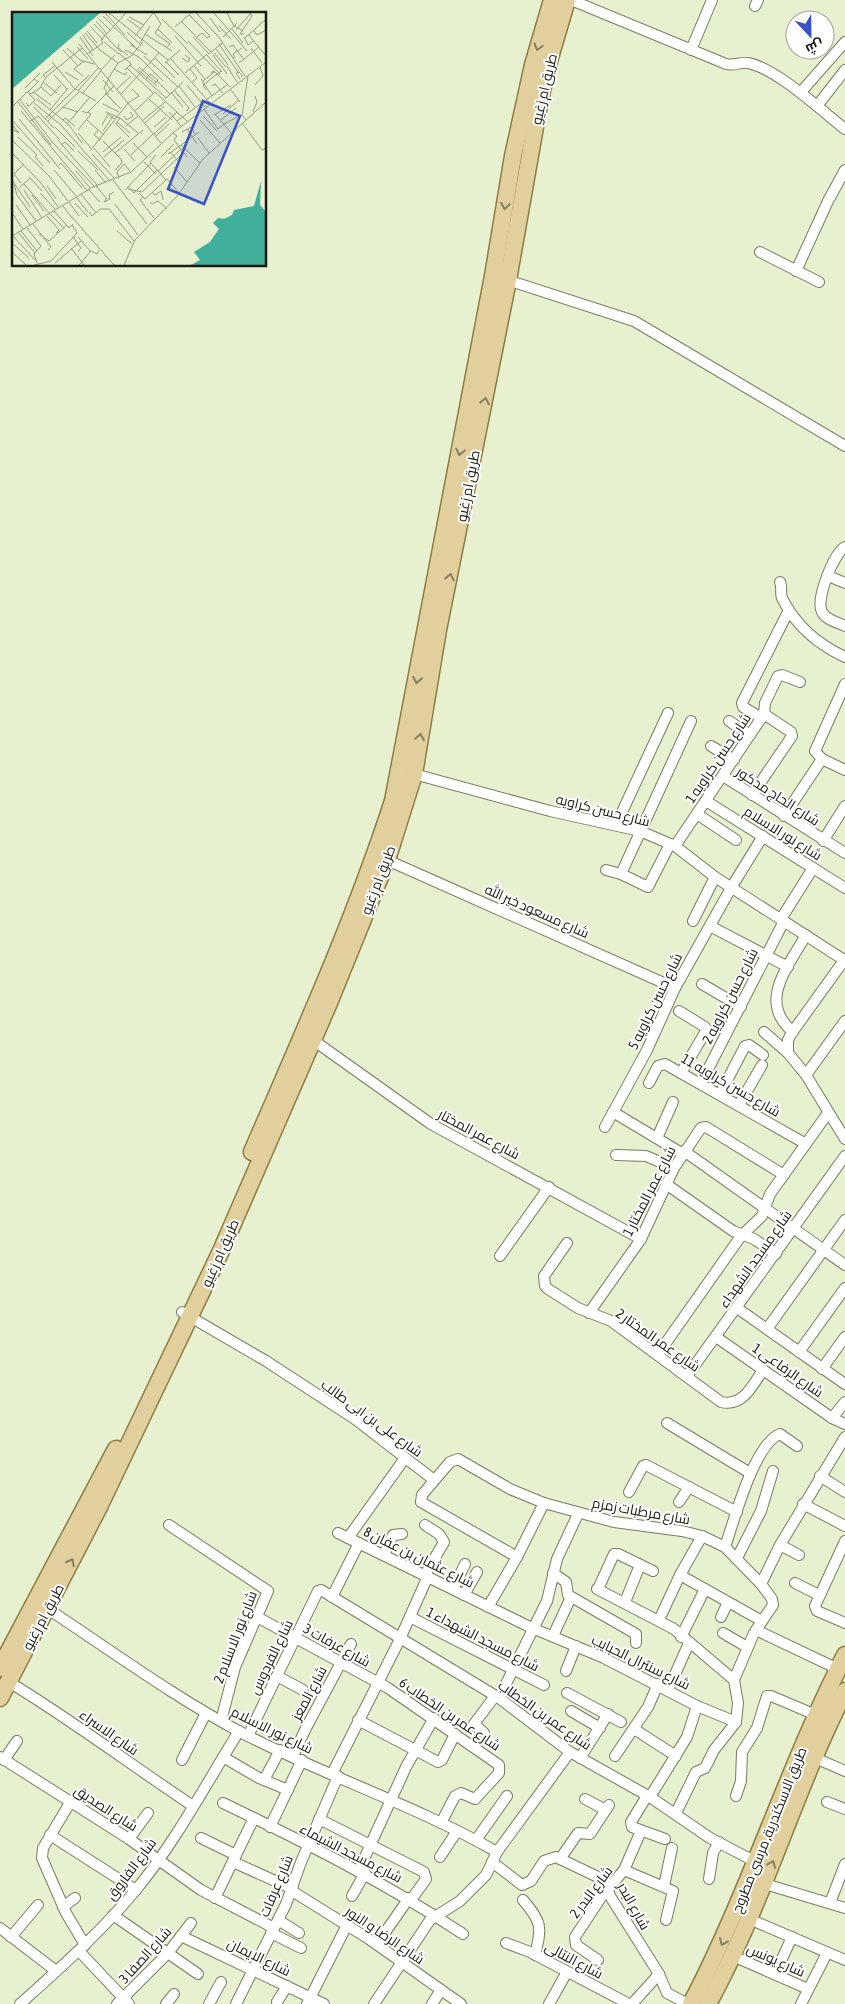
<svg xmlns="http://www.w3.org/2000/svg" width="845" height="2004" viewBox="0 0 845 2004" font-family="'Asap Condensed',Cairo,sans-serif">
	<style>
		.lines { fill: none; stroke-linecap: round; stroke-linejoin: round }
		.street-casing { stroke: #757e60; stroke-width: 12 }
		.primary-casing { stroke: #8e7d43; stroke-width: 19 }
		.street { stroke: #fff; stroke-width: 10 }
		.primary { stroke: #e1d09e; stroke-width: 16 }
		.oneway { stroke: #877f5e }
		.labels { text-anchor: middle; stroke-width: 4; stroke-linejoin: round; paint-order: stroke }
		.street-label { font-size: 14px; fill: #191c10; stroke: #fff }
		.inset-road { fill: none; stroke: #959c83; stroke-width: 1 }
		.view { fill: #3c51c4; fill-opacity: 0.15; stroke: #3c51c4; stroke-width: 2.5 }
		.inset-edge { fill: none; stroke: #191c10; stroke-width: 2.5 }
	</style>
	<rect width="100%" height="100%" fill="#e7f1d0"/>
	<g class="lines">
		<defs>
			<g id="street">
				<path d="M571,0L726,64C734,66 740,62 748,63C776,68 822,111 845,129"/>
				<path d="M755,6L758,0"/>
				<path d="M691,50L712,0"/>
				<path d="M801,92L845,42"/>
				<path d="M817,106L845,70"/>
				<path d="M760,252L819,282"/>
				<path d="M796,271L828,201L845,170"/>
				<path d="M504,279L634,321L845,446"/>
				<path d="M845,547C834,553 815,600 822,612C826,620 837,622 845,626"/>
				<path d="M828,576L845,583"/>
				<path d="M780,582C783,588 779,594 783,600C797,627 819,645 845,657"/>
				<path d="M845,684L815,751L822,759L845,770"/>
				<path d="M762,718L743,707L742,703L789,610"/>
				<path d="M729,721L750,735"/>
				<path d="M711,746L734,760"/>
				<path d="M414,774L550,811L640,831L675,846L715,877L844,960"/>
				<path d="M723,776L845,853"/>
				<path d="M752,795L792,736L791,732L764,714"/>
				<path d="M706,801L845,888"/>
				<path d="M697,814L736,840"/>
				<path d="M784,816L822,759"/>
				<path d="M616,825L668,713"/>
				<path d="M823,841L845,806"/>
				<path d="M675,846L764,714L765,703L778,676L782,675L800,682"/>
				<path d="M387,860L675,988"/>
				<path d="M606,870L621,874L648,887L670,844"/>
				<path d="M621,874L691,721"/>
				<path d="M781,919L813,868"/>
				<path d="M693,921L715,877"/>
				<path d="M710,926L788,967"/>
				<path d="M845,959L791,1034L788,1040V1053L806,1075L845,1139"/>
				<path d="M702,984L741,1007"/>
				<path d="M679,1011L705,1027L706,1031L681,1073"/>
				<path d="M764,1032L788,1053"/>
				<path d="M793,1032C757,1002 788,967 806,935"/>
				<path d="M313,1040L431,1124L641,1239"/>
				<path d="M806,1075L845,1021"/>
				<path d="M649,1083L658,1066L665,1064L806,1144"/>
				<path d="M701,1083L784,921"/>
				<path d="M720,1094L745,1046L749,1045L763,1055"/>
				<path d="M739,1105L762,1065"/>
				<path d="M613,1112L683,1154"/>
				<path d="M605,1127L647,1050L675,988L731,888L763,836"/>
				<path d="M657,1138L673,1102"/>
				<path d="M684,1151L845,1265"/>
				<path d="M616,1155L646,1156L674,1168"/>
				<path d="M666,1184L733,1231L754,1239L776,1254"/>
				<path d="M567,1243L544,1276L545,1286L548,1289L578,1308L611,1321L721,1402C743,1407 752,1386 763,1370"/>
				<path d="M500,1256L549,1187"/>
				<path d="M737,1308L845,1384"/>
				<path d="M182,1312L266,1361L355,1419L434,1480"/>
				<path d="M589,1313L641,1239L674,1168L701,1128L706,1127L784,1175"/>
				<path d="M767,1329L845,1220"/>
				<path d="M716,1337L832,1418L845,1424"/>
				<path d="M799,1352L845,1288"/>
				<path d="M658,1354L741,1236L762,1216L770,1194L828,1113"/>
				<path d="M822,1369L845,1337"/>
				<path d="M687,1376L845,1156"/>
				<path d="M832,1418L845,1402"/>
				<path d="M667,1423L750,1473"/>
				<path d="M820,1476L845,1492"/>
				<path d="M629,1492L643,1466L646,1465L737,1512"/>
				<path d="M679,1502L689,1487"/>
				<path d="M803,1504L845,1526"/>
				<path d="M169,1525L268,1591L235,1667L221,1721"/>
				<path d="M425,1525L439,1534L444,1542L425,1575"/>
				<path d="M338,1533L532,1628L604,1658L697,1706L736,1722"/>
				<path d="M348,1538L405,1458"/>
				<path d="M845,1541L815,1606L817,1611L845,1623"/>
				<path d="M780,1545L799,1555"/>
				<path d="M725,1547C734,1521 754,1444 780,1434L797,1446"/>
				<path d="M384,1555L393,1535L402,1534"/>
				<path d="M517,1557L421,1502L422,1495L450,1462L458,1459L510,1489L544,1503L614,1522L682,1531L702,1536L725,1547L761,1584L772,1599L773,1605L754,1633L734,1680"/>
				<path d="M737,1558L761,1511L773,1471"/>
				<path d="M553,1573L566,1582L568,1595L636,1634V1643"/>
				<path d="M680,1575L762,1621"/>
				<path d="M795,1583L819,1595"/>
				<path d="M761,1584L780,1545L845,1437"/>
				<path d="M453,1589L465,1564"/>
				<path d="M597,1589L674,1629L734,1680L738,1703L736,1722L714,1750L705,1768L696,1772L676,1813"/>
				<path d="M598,1589L614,1554H618L653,1571"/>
				<path d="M464,1595L477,1572"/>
				<path d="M332,1597L359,1543"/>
				<path d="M625,1602L640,1565"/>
				<path d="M488,1607L517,1557L544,1503"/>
				<path d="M48,1609C113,1652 177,1699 246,1735C328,1777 417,1806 497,1852"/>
				<path d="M257,1617L388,1688L499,1765V1773L475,1799L461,1793L455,1796L441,1823"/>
				<path d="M410,1617L544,1685"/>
				<path d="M721,1617L728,1602"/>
				<path d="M659,1620L680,1575L702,1536"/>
				<path d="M756,1630L838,1669"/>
				<path d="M723,1633L747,1647"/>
				<path d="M553,1636L571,1597"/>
				<path d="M681,1637L705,1589"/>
				<path d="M566,1671L576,1646"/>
				<path d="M277,1676L303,1690"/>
				<path d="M9,1682C72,1720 131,1765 193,1806"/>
				<path d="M668,1690L689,1643"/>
				<path d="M567,1693L621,1722"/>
				<path d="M499,1698L547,1601L557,1559L578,1514"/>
				<path d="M571,1711L600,1728"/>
				<path d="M358,1720L438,1762L442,1760L455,1734"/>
				<path d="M634,1729L676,1756"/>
				<path d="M484,1733L474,1724L495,1696"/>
				<path d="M248,1736L318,1591L321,1590L499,1698L570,1752L650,1797L710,1838L756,1862"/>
				<path d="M293,1756L306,1728L351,1644"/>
				<path d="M615,1756L648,1707L658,1684"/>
				<path d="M0,1757L129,1839L201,1890L274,1928"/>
				<path d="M223,1757L259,1778L288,1790"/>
				<path d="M580,1758L608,1714"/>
				<path d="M815,1758L845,1771"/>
				<path d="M4,1760L17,1741"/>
				<path d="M182,1760L206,1713"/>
				<path d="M332,1774L400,1639L428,1576"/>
				<path d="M264,1780L280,1750"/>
				<path d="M647,1796L631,1822L632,1827L665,1839"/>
				<path d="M736,1796L741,1781L742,1752L757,1728L767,1696H771L816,1715"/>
				<path d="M650,1797L687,1737L697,1706"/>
				<path d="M585,1799L606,1810"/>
				<path d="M71,1801L43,1848L42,1858L66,1913L85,1945"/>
				<path d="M827,1802L845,1809"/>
				<path d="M223,1803C306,1843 386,1883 463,1934"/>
				<path d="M319,1819L424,1872L426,1879L411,1900"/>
				<path d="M270,1827L302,1760"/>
				<path d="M50,1835L136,1890"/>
				<path d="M201,1838L236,1855"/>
				<path d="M129,1839L148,1813"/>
				<path d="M476,1840L507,1796"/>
				<path d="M440,1857L457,1831"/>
				<path d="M560,1859L578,1833L590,1834L609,1805"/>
				<path d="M233,1862L293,1889"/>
				<path d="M492,1862L522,1885L531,1881L544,1861L556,1857L600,1878L606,1882L610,1896L659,1974L667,1993L688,2004"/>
				<path d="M359,1870L406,1767L434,1718"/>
				<path d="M624,1870L673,1891L666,1920"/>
				<path d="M709,1879L713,1853L719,1842"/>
				<path d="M765,1884L845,1908"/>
				<path d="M664,1886L672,1848"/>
				<path d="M292,1891L369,1939L461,2004"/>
				<path d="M352,1896L365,1873"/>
				<path d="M215,1898L254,1818"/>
				<path d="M523,1900C542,1922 542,1927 535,1955"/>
				<path d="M830,1903L845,1864"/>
				<path d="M63,1907L75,1898"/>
				<path d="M113,1915L198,1974"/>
				<path d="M749,1919L845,1960"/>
				<path d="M278,1920L299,1933"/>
				<path d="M0,1928L56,1971"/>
				<path d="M271,1933L301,1948"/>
				<path d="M181,1936L324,2004"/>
				<path d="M11,1937L38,1905"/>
				<path d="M506,1943L530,1952L629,2004"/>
				<path d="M377,1944L409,1898"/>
				<path d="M79,1951L129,2004"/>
				<path d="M733,1956L808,1989"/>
				<path d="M598,1960L576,1945L575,1937L602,1896L624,1870L641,1831"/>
				<path d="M775,1974L792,1937"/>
				<path d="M277,2002L287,1986"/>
				<path d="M20,2004C60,1968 100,1933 135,1891C175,1843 206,1784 239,1731"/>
				<path d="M117,2004L168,1953L191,1923"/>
				<path d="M166,2004L174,1994"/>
				<path d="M209,2004L221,1982"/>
				<path d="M236,2004L286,1904L301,1862L338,1776"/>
				<path d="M307,2004L347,1925"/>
				<path d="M374,2004L430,1920L460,1901L486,1875L497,1852L570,1752"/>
				<path d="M432,2004L441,1990"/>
				<path d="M549,2004L567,1972"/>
				<path d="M632,2004L659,1974"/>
				<path d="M801,2004L827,1953"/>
			</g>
			<g id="primary">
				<path d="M252,1152C302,1036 354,921 393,801L493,276L513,156L533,65L552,0"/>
				<path d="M0,1668L116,1449"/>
				<path d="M0,1698L99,1507L221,1251L329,1003L387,860L414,774L438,630L508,280L538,110L546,71L567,0"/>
				<path d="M691,2004C750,1891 787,1769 845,1655"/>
				<path d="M708,2004C763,1904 793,1793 845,1691"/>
			</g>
		</defs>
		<use href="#street" class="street-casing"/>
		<use href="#primary" class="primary-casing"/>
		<use href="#street" class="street"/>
		<use href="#primary" class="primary"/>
	</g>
	<defs><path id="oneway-chevron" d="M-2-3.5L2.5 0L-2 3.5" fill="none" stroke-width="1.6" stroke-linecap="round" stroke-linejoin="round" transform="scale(1.25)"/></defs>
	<g class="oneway">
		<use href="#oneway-chevron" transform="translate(538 47) rotate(106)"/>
		<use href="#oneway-chevron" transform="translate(505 206) rotate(99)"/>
		<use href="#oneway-chevron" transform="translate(485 401) rotate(-79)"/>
		<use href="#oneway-chevron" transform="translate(460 452) rotate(101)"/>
		<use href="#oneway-chevron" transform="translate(450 577) rotate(-78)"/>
		<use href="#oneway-chevron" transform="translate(417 680) rotate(101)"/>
		<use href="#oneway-chevron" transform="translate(420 737) rotate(-80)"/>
		<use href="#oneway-chevron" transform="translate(71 1562) rotate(-63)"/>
		<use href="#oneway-chevron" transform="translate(772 1864) rotate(-68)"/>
		<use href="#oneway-chevron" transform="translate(723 1942) rotate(113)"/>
	</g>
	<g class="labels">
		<g class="street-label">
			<text transform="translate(544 89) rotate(-77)" y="5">طريق ام زغيو</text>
			<text transform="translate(468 486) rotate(-79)" y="5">طريق ام زغيو</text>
			<text transform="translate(718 758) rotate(-56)" y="5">شارع حسن كراويه 1</text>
			<text transform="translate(778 796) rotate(33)" y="5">شارع الحاج مدكور</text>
			<text transform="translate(603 810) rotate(14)" y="5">شارع حسن كراويه</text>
			<text transform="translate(783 833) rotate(32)" y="5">شارع نور الاسلام</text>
			<text transform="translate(378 880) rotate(-69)" y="5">طريق ام زغيو</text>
			<text transform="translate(537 911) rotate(24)" y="5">شارع مسعود خير الله</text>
			<text transform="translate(730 996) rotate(-63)" y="5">شارع حسن كراويه 2</text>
			<text transform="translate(655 1001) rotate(-64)" y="5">شارع حسن كراويه 5</text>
			<text transform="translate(731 1085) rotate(30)" y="5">شارع حسن كراويه 11</text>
			<text transform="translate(479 1134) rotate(28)" y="5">شارع عمر المختار</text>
			<text transform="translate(649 1191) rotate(-63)" y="5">شارع عمر المختار 1</text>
			<text transform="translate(220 1253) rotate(-66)" y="5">طريق ام زغيو</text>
			<text transform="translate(755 1259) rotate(-55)" y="5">شارع مسجد الشهداء</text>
			<text transform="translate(658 1340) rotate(35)" y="5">شارع عمر المختار 2</text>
			<text transform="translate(788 1370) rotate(35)" y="5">شارع الرفاعى 1</text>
			<text transform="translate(372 1418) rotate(36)" y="5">شارع على بن ابى طالب</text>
			<text transform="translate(641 1511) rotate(10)" y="5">شارع مرطبات زمزم</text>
			<text transform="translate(419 1557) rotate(26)" y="5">شارع عثمان بن عفان 8</text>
			<text transform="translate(43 1617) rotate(-62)" y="5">طريق ام زغيو</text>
			<text transform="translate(235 1637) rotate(-69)" y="5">شارع نور الاسلام 2</text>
			<text transform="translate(483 1639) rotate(27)" y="5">شارع مسجد الشهداء 1</text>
			<text transform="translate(337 1645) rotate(29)" y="5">شارع عرفات 3</text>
			<text transform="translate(271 1657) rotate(-64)" y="5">شارع الفردوس</text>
			<text transform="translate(641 1662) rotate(26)" y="5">شارع سنترال الحبايب</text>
			<text transform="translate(309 1693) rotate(-62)" y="5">شارع المعز</text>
			<text transform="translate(450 1714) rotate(34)" y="5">شارع عمر بن الخطاب 6</text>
			<text transform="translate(545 1715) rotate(35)" y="5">شارع عمر بن الخطاب</text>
			<text transform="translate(272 1730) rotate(26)" y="5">شارع نور الاسلام</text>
			<text transform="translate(109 1732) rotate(35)" y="5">شارع الاسراء</text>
			<text transform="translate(106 1808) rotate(33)" y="5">شارع الصديق</text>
			<text transform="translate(769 1830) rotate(-68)" y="5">طريق الاسكندرية, مرسى مطروح</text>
			<text transform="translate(351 1853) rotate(27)" y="5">شارع مسجد الشيماء</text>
			<text transform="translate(131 1869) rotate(-53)" y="5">شارع الفاروق</text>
			<text transform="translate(276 1886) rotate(-67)" y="5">شارع عرفات</text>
			<text transform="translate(591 1892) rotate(-53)" y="5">شارع البدر 2</text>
			<text transform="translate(634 1906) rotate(61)" y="5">شارع البدر</text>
			<text transform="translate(385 1935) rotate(34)" y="5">شارع الرضا و النور</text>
			<text transform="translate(145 1955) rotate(-48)" y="5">شارع الصفا 3</text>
			<text transform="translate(259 1957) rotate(26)" y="5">شارع الايمان</text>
			<text transform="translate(574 1960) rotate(28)" y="5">شارع النتالى</text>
			<text transform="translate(776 1960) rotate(24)" y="5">شارع يونس</text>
		</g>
	</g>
	<g transform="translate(12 12)">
		<rect width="254" height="254" fill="#e7f1d0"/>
		<path d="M0,1H88L0,77ZM249,169L248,193L254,200V253H179L188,248L182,240L198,230L207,217L201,211L206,206L212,207L220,203L222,198L242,194Z" fill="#42ae9c"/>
		<path class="inset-road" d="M97,1L156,48M142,1L149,12L143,21M184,1L206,24L233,64M202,1L235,39M215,1L222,14L231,19M94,2L113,23M177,3L198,24M91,4L123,35M117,5L132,13M198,6L208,20M87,7L98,18M115,7L129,17M150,7L176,32M84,9L95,22M169,9L199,40M82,12L109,40M207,14L219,27M79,15L91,28M163,15L179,1M146,17L160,31M220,17L231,31M224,18L239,1M75,19L85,31M242,19L245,23L254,18M115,20L129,33M73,21L88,38L106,51M143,21L158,32L155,35M133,22L160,39M232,22H228L240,4L238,2M236,22L254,44M71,23L81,38M123,24L141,1M163,24L189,54M68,25L81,44M181,25L197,42L210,31M185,25L190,21L195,26L198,24M211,25L225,11M232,25L236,33L241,29M233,26L254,7M176,29L208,62M92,30L107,42M120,31L119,33L135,43M128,31L138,14M67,32L149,131M107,32L106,36L116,43M207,32L226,60M65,35L76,47M217,35L221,33L232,48M55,36L68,48L82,52M239,36L250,51M204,37L216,53M51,38L66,54M113,38L127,45L151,69M107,41L119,52L113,58M202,41L214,55M75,42L91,31L89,28L114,1M194,42L210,60M201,43L215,62M132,44L166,75M143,46L163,66M158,46L198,91M170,46L176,50L178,47L173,43M223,46L221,42L230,36M40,50L62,76L84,89M154,50L167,63M153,51L168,38M227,51L247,35M118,53L154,86M182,54L193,67M215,54L225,70M127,55L144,70M115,56L142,82M102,57L113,63L115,60M125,57L145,74M178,57L185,66L180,70M89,58L103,43M53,60L66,68M173,61L194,43M199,61L202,59L218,75M42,63L55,77M71,64L62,57L72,49M34,66L31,63L43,54M96,67L106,51L119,44L131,30M134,67L138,62L146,68L142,72M189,67L200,84M228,67L224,61L227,60L231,65M91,68L101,80M96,68L92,76L97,83M145,69L158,82M190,70L202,60M32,71L45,81M175,73L193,95M243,73L251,64L248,55M167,74L183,95M200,74L203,72L211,81M29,75L39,84L49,73M13,76L28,61M105,77L119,64M162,78L177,96L174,99M194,78L191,73L209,59M219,78L228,90M66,79L86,56M16,80L26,70L22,67M21,80L39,93M143,80L176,110M159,80L171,95M71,81L89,59M93,81L109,97M109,82L147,41M25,87L57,113L70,131M137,87L160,108M153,87L171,70M8,88L41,131M194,88L215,73M6,90L20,108M14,91L17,94L23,88L17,82M22,91L49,113L98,169M116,91L127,84L120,77M91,92L107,100M0,95L15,80L19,82L28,76L34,65L70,36M22,95L42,116M51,95L66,100M192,97L206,117L212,112M38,98L56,76M9,99L75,178M70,99L75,101L102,74M123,99L143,80M94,100L108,106L126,121M157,100L169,114M241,100L245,90L243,84M203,102L219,121M211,102L227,88M202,103L219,93M112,104L115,108L121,104L118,100M191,104L205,119M108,106L104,112L117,125M7,107L48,157M33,107L77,63M0,108L38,151M20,108L39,133M51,108L53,106L63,114M75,108L92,123M188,108L208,131M209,108L224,96M234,108L230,103L236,64M36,109L67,80M130,109L153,90M165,109L190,91M17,110L26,104L47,127M105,110L118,121M133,111L152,94M230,111L250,138L254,136M55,112L78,85M212,112L229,103M0,113L7,121L0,117M90,113L96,102L102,107M114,114L126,104M43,115L63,135M142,115L154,105M175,117L185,132M66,118L79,102L76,100M86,118L82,123L89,128M91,119L101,104M170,120L179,115L183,122M66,121L79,136M161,121L165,124L162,128L175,145M142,122L165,100M144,124L157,112M6,125L25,143L23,145L31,154M186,126L197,141M0,128L37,164L56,189M46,128L85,173M91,129L109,147L110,151L103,158M41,131L82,174M121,131L135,145M49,133L53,130L62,139M169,133L188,151M82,136L98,155M112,137L123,149M66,139L86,158M78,139L116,91M91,140L109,125M0,141L29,171L46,195M103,141L131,118M158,141L187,120M80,142L103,167M156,142L158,140L167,150L164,153M119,143L141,122M144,143L138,150L154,168M92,145L112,128M149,145L162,132M132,150L144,162M47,153L49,151L70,176M162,155L175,170M42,158L64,184M83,158L93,170M64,159L78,176M146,159L169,137M107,166L105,160L112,152L118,159M155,167L168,182M0,168L18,195M101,168L135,212M9,171L2,162L12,152M2,172L5,183L24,209M12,172L37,201M35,174L44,187M84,174L95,187M116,174L122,181L145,158M8,175L18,166L30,179M76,177L88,190M116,177L130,180L169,143M12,178L30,206M113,178L139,151M140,180L143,183L149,179L151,188M28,181L43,197M127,181L133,187L155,167M69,182L84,201M20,183L32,199M64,185L76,200M131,185L128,188L142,206M95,186L92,190L98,187L97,183L102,180M57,190L67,204M138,190L140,192L146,189L155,197M63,191L76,205M103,192L126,223M4,193L18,213M51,194L60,206M42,199L57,216L61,212M77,200L80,204L88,197H97L122,229M0,201L11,217M38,202L52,216M35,204L47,218L44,221M60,205L102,253M21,212L39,235L36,238M15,216L29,234L22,242L25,251M9,219L25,239M105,219L120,232M6,220L23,241M27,222L37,229L55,213M0,224L81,175L119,160L162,120L254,50M1,224L23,248M61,225L69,236L66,239M66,225L79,240M0,231L17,246M59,236L72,253M0,240L14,253M43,251L69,229M22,253L39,249L65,221L60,213M67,253L79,239L85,242L87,238M112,253L123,228L166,183L191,147L254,90"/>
		<path class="view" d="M191,89L228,104L192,192L156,177Z"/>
		<rect width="254" height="254" class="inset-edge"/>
	</g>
	<g transform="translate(810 35) rotate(158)"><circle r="24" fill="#ffffff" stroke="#a3a49f"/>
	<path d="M0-4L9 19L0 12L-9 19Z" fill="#3c51c4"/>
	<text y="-8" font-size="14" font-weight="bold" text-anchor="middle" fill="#191c10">ش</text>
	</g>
</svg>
